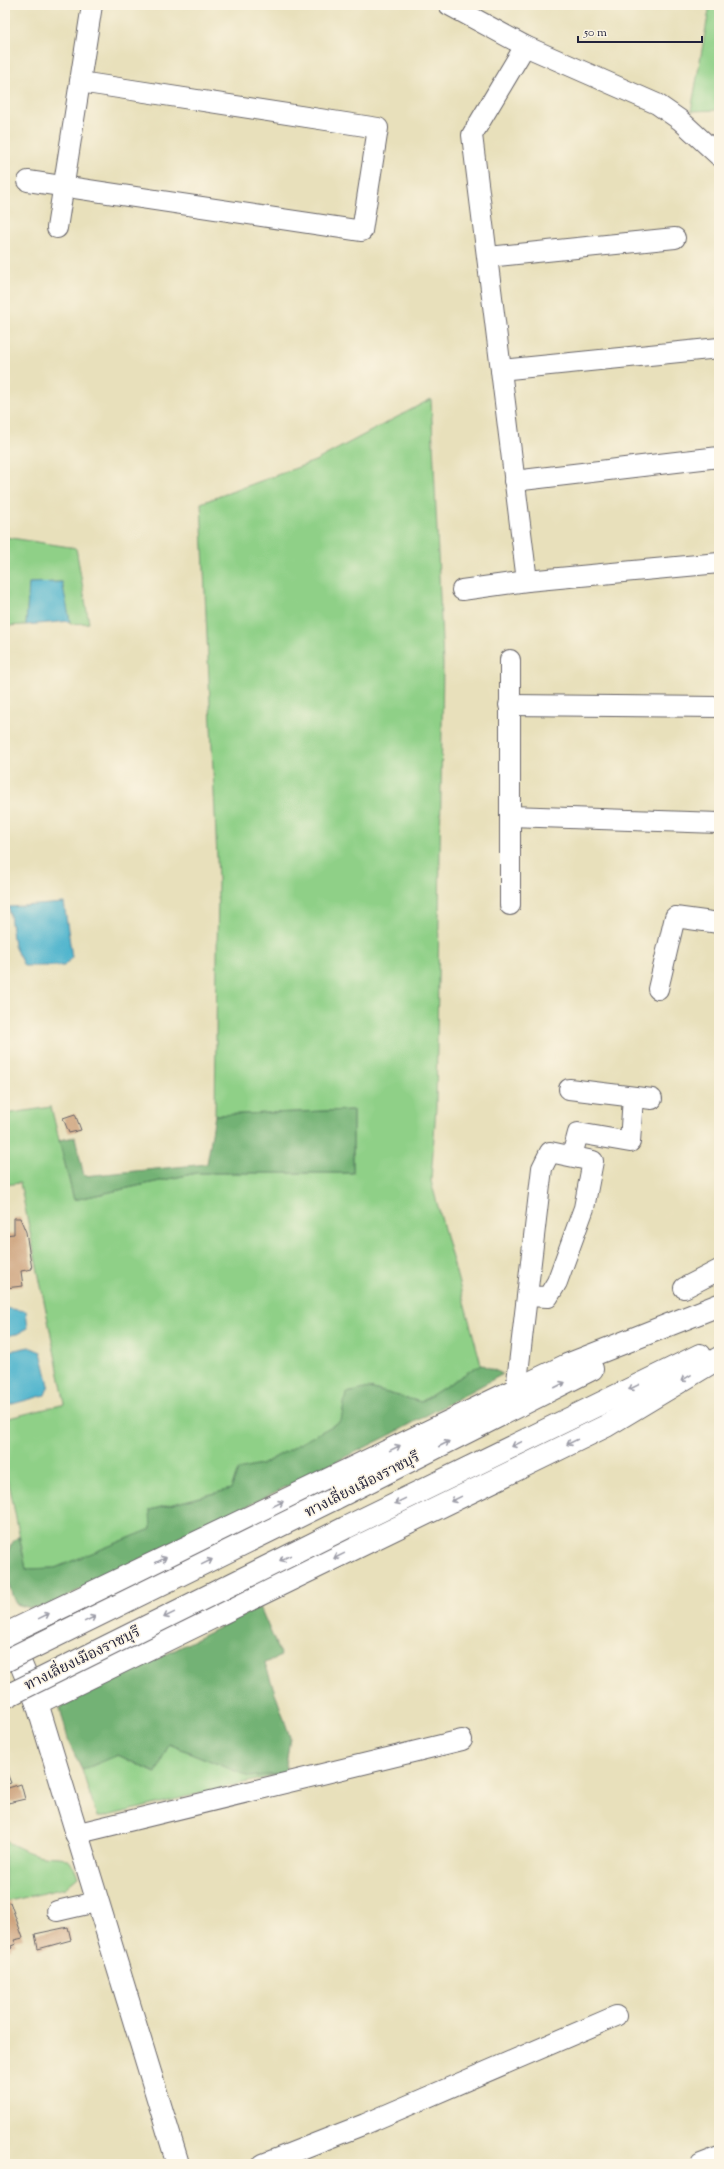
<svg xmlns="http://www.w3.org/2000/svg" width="724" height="2169" viewBox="0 0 724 2169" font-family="'Sorts Mill Goudy','Noto Serif Thai',serif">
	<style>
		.green { fill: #8fd087; stroke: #587961 }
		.forest { fill: #73b274; stroke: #4a6a58 }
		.water { fill: #4eb4cd; stroke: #386b84 }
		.building { fill: #cda37d }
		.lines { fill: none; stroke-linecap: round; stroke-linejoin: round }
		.minor-casing { stroke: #676468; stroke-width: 22 }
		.major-casing { stroke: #676468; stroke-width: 24 }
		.minor { stroke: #fff; stroke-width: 20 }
		.major { stroke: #fff; stroke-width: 22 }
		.major-bridge-casing { stroke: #676468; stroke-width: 24; stroke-linecap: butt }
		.major-bridge { stroke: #fff; stroke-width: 22 }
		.oneway { stroke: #9c9ca7 }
		.labels { text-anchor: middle; stroke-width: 3.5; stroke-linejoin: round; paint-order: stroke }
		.street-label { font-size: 15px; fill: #22223b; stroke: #fcf5e5 }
	</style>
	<rect width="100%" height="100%" fill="#fcf5e5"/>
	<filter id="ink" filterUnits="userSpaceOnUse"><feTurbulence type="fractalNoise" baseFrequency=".025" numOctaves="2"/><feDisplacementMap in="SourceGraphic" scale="8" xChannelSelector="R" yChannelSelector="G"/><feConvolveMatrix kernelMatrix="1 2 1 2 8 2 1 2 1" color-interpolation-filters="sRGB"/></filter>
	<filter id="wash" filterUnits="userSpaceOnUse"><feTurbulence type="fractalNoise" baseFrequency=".012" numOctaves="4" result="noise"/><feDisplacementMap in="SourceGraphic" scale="16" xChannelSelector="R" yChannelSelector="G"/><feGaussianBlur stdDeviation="0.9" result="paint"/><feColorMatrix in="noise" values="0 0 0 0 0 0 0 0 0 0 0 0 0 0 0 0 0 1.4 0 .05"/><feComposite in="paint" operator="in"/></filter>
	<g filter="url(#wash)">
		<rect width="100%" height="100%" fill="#e8e0bb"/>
		<g class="green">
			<path d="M710,5H719V110L691,111Z"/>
			<path d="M431,399L443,664L436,1107L431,1181L481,1364L421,1402L369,1388L342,1421L261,1465L238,1470L231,1489L150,1510L152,1529L55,1568L26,1569L10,1488L5,1475V1419L65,1404L20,1183L5,1185V1114L51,1107L74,1200L196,1173H353V1110L215,1115L218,881L201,503L315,461Z"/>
			<path d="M5,537L76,548L89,623L70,624L62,582L29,583L26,625L5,626Z"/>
			<path d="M169,1744L250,1777L285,1773L103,1817H97L82,1770L118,1755L155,1773Z"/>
			<path d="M5,1841C15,1845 24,1851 34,1854C57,1861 69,1848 78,1877L65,1888L5,1902Z"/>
		</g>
		<g class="forest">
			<path d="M353,1110V1173H196L74,1200L59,1140L75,1137L84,1176L207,1164L215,1115Z"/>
			<path d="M481,1364L503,1374L392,1434L47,1606L30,1608L16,1604C6,1585 0,1549 19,1536L26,1569L55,1568L151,1529L150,1510L231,1489L238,1470L261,1465L341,1421L346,1393L369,1388L421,1402Z"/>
			<path d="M260,1607L281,1656L265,1663L290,1737L285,1773L250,1777L169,1744L156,1773L118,1755L82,1770L69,1743L60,1708Z"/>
		</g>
		<g class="water">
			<path d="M62,582L70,621L26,625L29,583Z"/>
			<path d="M64,903L72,957L64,966H24L14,946L9,907Z"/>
			<path d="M5,1308L26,1311L28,1328L17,1334L5,1336Z"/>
			<path d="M29,1347L41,1352L49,1385L45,1395L5,1406V1352Z"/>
		</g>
		<g id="blocks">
			<g class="building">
				<path d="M75,1114L81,1130L69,1133L63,1118Z"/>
				<path d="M14,1218H20L26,1232L32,1269L21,1271L23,1286L5,1288V1235L14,1234Z"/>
				<path d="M5,1768L11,1783L5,1785Z"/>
				<path d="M21,1784L25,1799L8,1803L5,1789Z"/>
				<path d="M10,1902L23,1938L14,1940L16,1944L11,1946L12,1948L5,1950V1904Z"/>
				<path d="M68,1927L71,1940L38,1949L35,1934Z"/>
			</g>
		</g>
	</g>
	<g filter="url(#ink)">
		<use href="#blocks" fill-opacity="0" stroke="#676468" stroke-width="1"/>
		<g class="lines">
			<defs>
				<g id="minor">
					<path d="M449,5L525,46L657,104L680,120L719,156"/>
					<path d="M525,46L472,135L527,581"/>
					<path d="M28,181L362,231L378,128L80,82"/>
					<path d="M57,228L92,5"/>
					<path d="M488,257L675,238"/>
					<path d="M501,370L719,348"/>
					<path d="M514,481L719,457"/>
					<path d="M462,590L527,581L719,563"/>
					<path d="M510,660V905"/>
					<path d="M509,705L719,707"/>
					<path d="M510,816L719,823"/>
					<path d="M658,989L675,917L719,923"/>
					<path d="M569,1089L652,1099"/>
					<path d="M572,1156L578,1133L630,1142L633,1097"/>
					<path d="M684,1288L719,1270"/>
					<path d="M516,1390L542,1168L550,1152L593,1161L584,1208L557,1282L548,1297L527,1296"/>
					<path d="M75,1834L462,1740"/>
					<path d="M57,1911L96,1902"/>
					<path d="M263,2164L365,2124L616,2016"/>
					<path d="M701,2164L719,2157"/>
				</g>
				<g id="major">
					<path d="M334,1499L592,1369"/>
					<path d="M345,1528L700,1355"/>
					<path d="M37,1703L606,1426L719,1358"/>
					<path d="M178,2164L37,1703L8,1633L567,1365L719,1305"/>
				</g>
			</defs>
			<use href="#minor" class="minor-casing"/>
			<use href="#major" class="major-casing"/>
			<use href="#minor" class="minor"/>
			<use href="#major" class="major"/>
			<defs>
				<g id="major-bridge">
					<path d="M5,1661L334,1499"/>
					<path d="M5,1697L345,1528"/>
				</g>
			</defs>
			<use href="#major-bridge" class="major-bridge-casing"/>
			<use href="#major-bridge" class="major-bridge"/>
		</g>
		<defs><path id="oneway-shaft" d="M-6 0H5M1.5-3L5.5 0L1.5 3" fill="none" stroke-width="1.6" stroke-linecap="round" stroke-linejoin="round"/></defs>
		<g class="oneway">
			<use href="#oneway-shaft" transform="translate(686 1378) rotate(149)"/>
			<use href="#oneway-shaft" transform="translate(560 1385) rotate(-27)"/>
			<use href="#oneway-shaft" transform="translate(634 1387) rotate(154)"/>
			<use href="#oneway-shaft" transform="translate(572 1442) rotate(154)"/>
			<use href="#oneway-shaft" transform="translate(444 1444) rotate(-27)"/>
			<use href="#oneway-shaft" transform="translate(517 1444) rotate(154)"/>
			<use href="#oneway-shaft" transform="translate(395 1448) rotate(-26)"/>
			<use href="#oneway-shaft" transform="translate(456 1499) rotate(154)"/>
			<use href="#oneway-shaft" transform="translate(400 1501) rotate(154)"/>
			<use href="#oneway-shaft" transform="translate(278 1504) rotate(-26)"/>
			<use href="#oneway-shaft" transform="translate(339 1556) rotate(154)"/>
			<use href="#oneway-shaft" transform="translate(285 1558) rotate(154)"/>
			<use href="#oneway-shaft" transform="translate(161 1560) rotate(-26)"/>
			<use href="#oneway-shaft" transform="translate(207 1562) rotate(-26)"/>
			<use href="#oneway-shaft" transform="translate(169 1615) rotate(154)"/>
			<use href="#oneway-shaft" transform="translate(44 1616) rotate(-26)"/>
			<use href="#oneway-shaft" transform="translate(90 1619) rotate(-26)"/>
		</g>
	</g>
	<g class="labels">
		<g class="street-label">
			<text transform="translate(362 1484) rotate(-27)" y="5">ทางเลี่ยงเมืองราชบุรี</text>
			<text transform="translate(82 1658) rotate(-26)" y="5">ทางเลี่ยงเมืองราชบุรี</text>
		</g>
	</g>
	<rect width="724" height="2169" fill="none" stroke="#fcf5e5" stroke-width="20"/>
	<path d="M578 36v6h124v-6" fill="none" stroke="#22223b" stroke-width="2"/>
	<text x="584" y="36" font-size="12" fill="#22223b" stroke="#fcf5e5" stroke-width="3" paint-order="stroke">50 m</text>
</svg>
